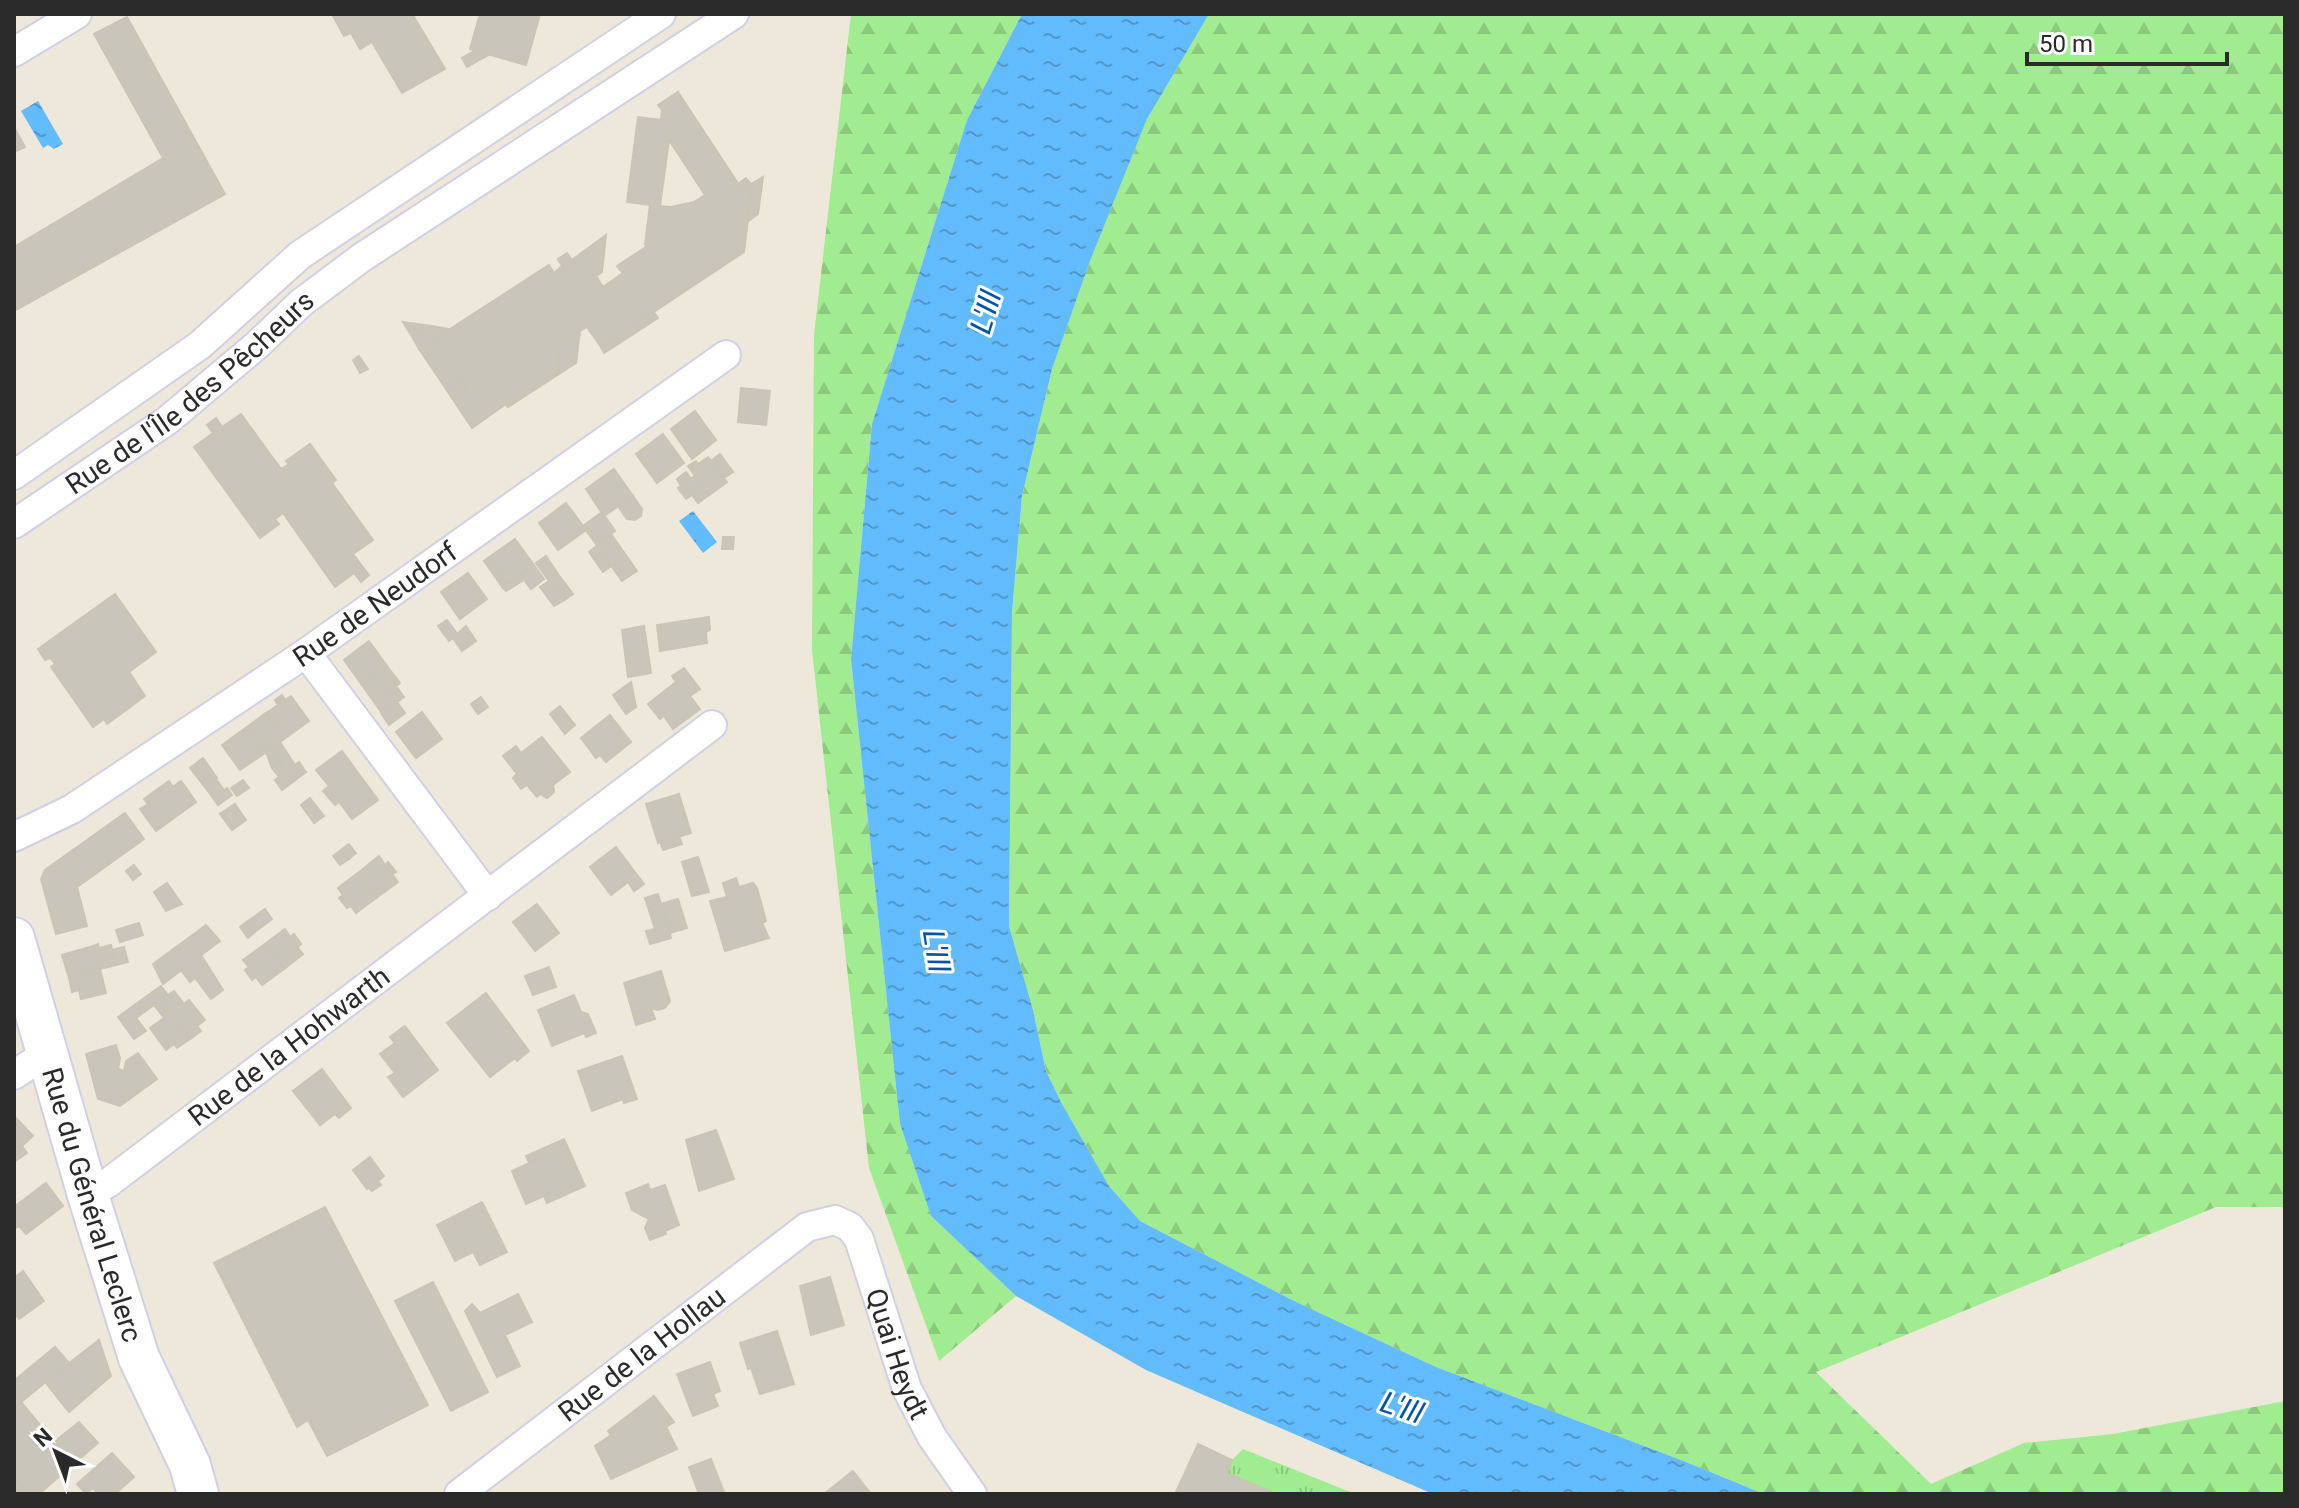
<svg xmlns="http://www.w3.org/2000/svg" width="2299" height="1508" viewBox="0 0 2299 1508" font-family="Roboto,sans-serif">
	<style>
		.grass { fill: url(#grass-tufts) }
		.forest { fill: url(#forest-firs) }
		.water { fill: url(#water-ripples) }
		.building { fill: #c9c5ba; stroke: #c9c5b4; stroke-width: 2; fill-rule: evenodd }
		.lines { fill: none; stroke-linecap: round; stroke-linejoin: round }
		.minor-casing { stroke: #cfd0e5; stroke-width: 32 }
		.secondary-casing { stroke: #cfd0e5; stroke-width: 44 }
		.minor { stroke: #fff; stroke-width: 28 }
		.secondary { stroke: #fff; stroke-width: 40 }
		.labels { text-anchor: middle; stroke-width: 6; stroke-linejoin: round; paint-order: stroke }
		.street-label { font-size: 28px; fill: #2a2a2a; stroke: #fff }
		.water-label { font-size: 30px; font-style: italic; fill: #0054a8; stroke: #fff }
	</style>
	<defs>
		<pattern id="grass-tufts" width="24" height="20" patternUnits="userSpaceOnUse" patternTransform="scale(2)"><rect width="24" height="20" fill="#a1eb90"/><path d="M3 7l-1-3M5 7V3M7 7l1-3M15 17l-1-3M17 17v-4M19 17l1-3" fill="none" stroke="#8bca7c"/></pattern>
		<pattern id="forest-firs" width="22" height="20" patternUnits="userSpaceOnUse" patternTransform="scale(2)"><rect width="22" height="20" fill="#a1eb90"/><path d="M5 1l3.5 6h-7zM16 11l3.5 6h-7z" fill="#8bca7c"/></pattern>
		<pattern id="water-ripples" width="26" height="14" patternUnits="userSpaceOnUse" patternTransform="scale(2)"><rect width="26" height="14" fill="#61bbfc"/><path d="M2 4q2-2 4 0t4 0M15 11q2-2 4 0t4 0" fill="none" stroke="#5098cc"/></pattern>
	</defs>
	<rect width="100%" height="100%" fill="#eee8da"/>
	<path class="grass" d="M1243,1449L1355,1494H1276L1227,1473L1232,1460Z"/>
	<g class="forest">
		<path d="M851,14H1022L967,120L872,424L851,659L900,1124L931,1216L1016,1296L939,1361L869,1168L812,650L814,335Z"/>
		<path d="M1209,14H2285V1207H2216L1816,1372L1931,1484L2024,1443L2113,1434L2285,1401V1494H1764L1686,1462L1436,1367L1296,1302L1140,1221L1109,1186L1061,1102L1046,1071L1033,1010L1009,926L1012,612L1022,496L1052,369L1090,261L1147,119Z"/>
	</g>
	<g class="water">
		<path d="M1022,14H1209L1147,119L1090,261L1052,369L1022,496L1012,612L1009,926L1033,1010L1046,1071L1061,1102L1109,1186L1140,1221L1296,1302L1436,1367L1686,1462L1764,1494H1433L1146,1370L1016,1296L931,1216L900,1124L851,659L872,424L967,120Z"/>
		<path d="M38,101L63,144L54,149L48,145L43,148L21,111Z"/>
		<path d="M693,511L717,542L703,553L679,521Z"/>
	</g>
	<g class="building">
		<path d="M332,14H415L414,17L445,69L402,93L372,42L360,49L351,33L344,36Z"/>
		<path d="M480,14H540L526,65L470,49Z"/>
		<path d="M127,17L225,194L14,311V247L163,158L94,34Z"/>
		<path d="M476,50L490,54L467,67L462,58Z"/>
		<path d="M678,92L743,191L752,188L744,252L601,347L587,327L580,331L560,345L558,372L507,406L506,404L472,428L452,398L467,389L460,380L446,389L419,349L549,265L554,273L562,266L558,259L567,253L572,260L606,235L602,272L596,276L603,287L623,273L617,266L646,247L645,244L650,205L627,202L638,117L661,120L662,110L658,105ZM669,140L705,195L694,202L671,207L660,206Z"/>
		<path d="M14,127L25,147L14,152Z"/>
		<path d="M763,177L758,214L747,222L752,188L743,191L738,184L746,178L751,184Z"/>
		<path d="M653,311L658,318L604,353L601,347Z"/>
		<path d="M403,322L432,326L413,338Z"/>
		<path d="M432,326L449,329L419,349L413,338Z"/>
		<path d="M580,331L576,363L508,407L507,406L558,372L560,345Z"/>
		<path d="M359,356L368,369L360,373L353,360Z"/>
		<path d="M460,380L467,389L452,398L446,389Z"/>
		<path d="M741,388L770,391L766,425L738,422Z"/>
		<path d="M695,411L716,440L692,459L671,429Z"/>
		<path d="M241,414L281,469L289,464L286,461L310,444L336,480L332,483L373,540L353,554L369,575L361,582L354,573L335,587L283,513L275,519L279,524L260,538L194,447L213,433L207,425L216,418L222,427Z"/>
		<path d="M663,434L684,463L657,483L636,454Z"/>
		<path d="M720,454L733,472L724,478L711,461Z"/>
		<path d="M708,457L727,482L709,495L688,466L696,461L698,464Z"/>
		<path d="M614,469L633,496L604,516L586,489Z"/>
		<path d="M686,472L691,479L684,484L692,495L686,499L678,488L681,486L677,479Z"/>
		<path d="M695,476L709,495L698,503L684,484Z"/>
		<path d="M633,496L642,509L641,516L635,520L627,519L618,506Z"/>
		<path d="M566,503L586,530L558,550L539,523Z"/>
		<path d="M602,512L615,531L596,544L583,526Z"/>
		<path d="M611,534L637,571L622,581L596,544Z"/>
		<path d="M723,537H734L733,549H722Z"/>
		<path d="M515,539L534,565L507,585L488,558Z"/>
		<path d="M597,546L611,566L603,572L589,552Z"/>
		<path d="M546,556L558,574L549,581L536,563Z"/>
		<path d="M488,558L507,585L503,588L484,561Z"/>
		<path d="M534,565L544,579L531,589L524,580L506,591L503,588Z"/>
		<path d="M468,573L487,599L460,619L441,592Z"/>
		<path d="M558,574L573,594L563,601L549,581Z"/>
		<path d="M549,581L563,601L554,606L540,587Z"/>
		<path d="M115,594L156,652L129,672L145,696L107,724L104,719L93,727L51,667L55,664L52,660L50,658L45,660L38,649Z"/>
		<path d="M709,617L710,630L706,632L707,643L660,651L657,625Z"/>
		<path d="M447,620L458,635L449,641L438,626Z"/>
		<path d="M466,626L476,641L462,651L453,638Z"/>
		<path d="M644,626L651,673L628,677L622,630Z"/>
		<path d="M369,641L387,666L362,685L344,660Z"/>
		<path d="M387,666L400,683L374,702L362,685Z"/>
		<path d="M684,668L700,689L690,696L700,709L673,729L664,716L660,719L648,704L676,682L672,676Z"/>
		<path d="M631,682L636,707L626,714L613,695Z"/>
		<path d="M396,686L404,697L382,713L374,702Z"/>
		<path d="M282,695L285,700L291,696L309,721L284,739L266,713L278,705L275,700Z"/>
		<path d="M481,697L488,707L478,714L471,704Z"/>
		<path d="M397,702L405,713L389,725L381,713Z"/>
		<path d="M560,706L575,725L565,734L550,714Z"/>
		<path d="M422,712L442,739L416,758L396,732Z"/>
		<path d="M266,713L284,739L265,753L247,727Z"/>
		<path d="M610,715L631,742L606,762L600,755L596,758L581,738Z"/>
		<path d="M247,727L265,753L240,770L222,745Z"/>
		<path d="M542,737L570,772L553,785L554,792L547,798L540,794L537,797L527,785L521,789L513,778L517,774L503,756L516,746L521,753Z"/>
		<path d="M280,742L289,756L280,762L274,746Z"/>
		<path d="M274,746L280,762L272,768L266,752Z"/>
		<path d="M342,751L378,800L352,819L339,802L335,805L323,791L329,786L316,770Z"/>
		<path d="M289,756L295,765L299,762L306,772L294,781L280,762Z"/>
		<path d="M203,758L217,778L205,787L190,768Z"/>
		<path d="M280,762L294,781L282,790L275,780L279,777L272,768Z"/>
		<path d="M216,779L224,790L227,788L232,795L218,805L205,787Z"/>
		<path d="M243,780L249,788L237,796L231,788Z"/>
		<path d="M169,781L173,787L181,781L196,802L156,831L140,809L148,804L144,799Z"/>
		<path d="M679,794L691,833L658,843L646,804Z"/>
		<path d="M310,798L324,816L314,823L301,805Z"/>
		<path d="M235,804L246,820L232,830L220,814Z"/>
		<path d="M125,813L144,839L91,877L73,850Z"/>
		<path d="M679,836L682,844L663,850L660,842Z"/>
		<path d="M349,844L356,853L349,859L341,850Z"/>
		<path d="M616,847L644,884L634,891L628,882L611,895L590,867Z"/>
		<path d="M73,850L91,877L77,887L87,926L56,934L41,879L45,870Z"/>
		<path d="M341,850L349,859L340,865L333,856Z"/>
		<path d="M379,856L385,865L388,862L396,872L392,874L398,882L376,898L358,873Z"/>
		<path d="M698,857L709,892L692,896L682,862Z"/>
		<path d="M134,865L141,874L133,880L126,871Z"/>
		<path d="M358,873L376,898L356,913L351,906L347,908L339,898L343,895L338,888Z"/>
		<path d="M736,878L739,887L753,883L757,888L766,921L762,923L769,938L725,951L710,901L727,897L723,883Z"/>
		<path d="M167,883L182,904L166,911L154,892Z"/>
		<path d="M658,894L671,938L650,944L646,931L655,929L645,898Z"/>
		<path d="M678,899L687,928L670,933L661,904Z"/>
		<path d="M537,904L559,933L535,951L513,922Z"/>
		<path d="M265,909L272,919L256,931L248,921Z"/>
		<path d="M248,921L256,931L248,938L240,927Z"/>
		<path d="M139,923L143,935L120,942L116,930Z"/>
		<path d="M206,925L220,941L163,984L153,964Z"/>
		<path d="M285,929L290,937L294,934L301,944L297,947L303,954L284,969L265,944Z"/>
		<path d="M98,944L99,948L111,945L116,965L100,969L93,946Z"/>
		<path d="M265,944L284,969L262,985L256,977L252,980L245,970L249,967L243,960Z"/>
		<path d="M93,946L100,969L69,978L62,955Z"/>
		<path d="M124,947L128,962L116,965L112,950Z"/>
		<path d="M201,955L223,990L211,999L195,978L190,982L181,970Z"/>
		<path d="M549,967L556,987L533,995L525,976Z"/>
		<path d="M100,969L106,993L81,999L79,990L72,992L69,978Z"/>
		<path d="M661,971L670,1001L665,1008L658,1010L651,1008L633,1014L624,983Z"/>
		<path d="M161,986L168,995L174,991L184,1004L189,1000L205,1020L197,1026L201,1031L190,1039L154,991Z"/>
		<path d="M154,991L190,1039L177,1048L174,1044L166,1050L150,1028L164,1018L154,1005L136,1018L146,1031L134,1039L118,1017Z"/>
		<path d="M486,993L529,1051L517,1061L515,1058L490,1077L447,1023Z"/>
		<path d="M574,995L581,1012L588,1014L596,1033L586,1037L584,1033L552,1046L538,1010Z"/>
		<path d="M651,1008L655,1019L636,1025L633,1014Z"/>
		<path d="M405,1026L438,1070L403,1097L388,1077L395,1073L380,1054L395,1043L390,1037Z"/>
		<path d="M116,1045L120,1058L118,1069L124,1071L126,1061L138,1053L157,1079L120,1106L98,1099L86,1054Z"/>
		<path d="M622,1056L637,1099L624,1103L623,1099L592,1111L578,1071Z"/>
		<path d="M322,1069L351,1108L339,1118L335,1114L320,1125L293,1091Z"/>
		<path d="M14,1116L33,1136L22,1146L27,1153L14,1162Z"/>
		<path d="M716,1130L734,1179L699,1191L686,1140Z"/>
		<path d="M564,1139L585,1186L565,1195L562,1188L526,1204L512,1171L547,1155L544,1148Z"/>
		<path d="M544,1148L547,1155L529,1163L526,1156Z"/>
		<path d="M370,1157L384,1176L378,1181L381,1185L372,1191L369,1188L367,1189L353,1170Z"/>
		<path d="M46,1183L63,1206L26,1234L19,1226L14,1229V1207Z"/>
		<path d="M648,1184L650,1190L665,1185L679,1225L665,1231L666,1234L650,1240L645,1228L649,1219L632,1210L626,1193Z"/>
		<path d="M562,1188L565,1195L547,1203L544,1196Z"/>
		<path d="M482,1202L507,1252L480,1265L473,1252L455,1261L437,1225Z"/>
		<path d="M325,1207L428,1405L327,1456L308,1420L297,1427L214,1263Z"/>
		<path d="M23,1271L44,1301L19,1319L14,1312V1278Z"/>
		<path d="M830,1277L844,1325L811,1335L800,1286Z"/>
		<path d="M433,1282L488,1392L451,1411L395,1301Z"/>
		<path d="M518,1294L532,1322L505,1335L520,1366L497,1377L465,1311L472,1304L480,1313Z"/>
		<path d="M777,1331L794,1384L760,1394L751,1368L748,1369L740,1343Z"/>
		<path d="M99,1340L111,1376L69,1412L45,1382Z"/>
		<path d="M55,1347L69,1363L14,1408V1377L16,1379Z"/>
		<path d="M710,1362L720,1391L713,1394L718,1406L693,1416L677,1374Z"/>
		<path d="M654,1396L674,1422L666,1427L677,1449L611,1479L595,1446L611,1435L608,1431Z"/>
		<path d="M21,1402L54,1442L79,1422L98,1443L39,1494H29L14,1478V1408Z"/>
		<path d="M1198,1444L1232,1460L1227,1473L1276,1494H1175Z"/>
		<path d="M112,1453L134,1477L115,1494H98L93,1488L86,1494L77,1484Z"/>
		<path d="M711,1459L724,1492L699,1494L689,1467Z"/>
		<path d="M853,1471L871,1494H824Z"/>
		<path d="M14,1478L29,1494H14Z"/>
	</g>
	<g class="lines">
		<defs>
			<g id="minor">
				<path d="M14,52L77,14"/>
				<path d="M14,475L200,345L300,255L661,14"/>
				<path id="s1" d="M14,524L168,420L257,345L301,303L361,258L734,14"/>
				<path d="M306,653L488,896"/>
				<path id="s2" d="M14,837L72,809L306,653L726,355"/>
				<path d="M14,1075L48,1052"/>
				<path id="s3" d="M88,1195L108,1183L712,725"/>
				<path id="s4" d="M459,1494L807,1227L835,1220L850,1227L859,1239L907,1389L932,1437L972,1494"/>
			</g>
			<g id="secondary">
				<path id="s5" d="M14,938L88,1195L139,1358L190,1465L198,1494"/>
			</g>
		</defs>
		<use href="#minor" class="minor-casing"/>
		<use href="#secondary" class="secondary-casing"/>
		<use href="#minor" class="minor"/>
		<use href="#secondary" class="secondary"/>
	</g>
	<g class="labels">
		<g class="street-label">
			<text dy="10" stroke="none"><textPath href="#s1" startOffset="220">Rue de l'Île des Pêcheurs</textPath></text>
			<text dy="10" stroke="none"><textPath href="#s2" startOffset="430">Rue de Neudorf</textPath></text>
			<text dy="10" stroke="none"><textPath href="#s3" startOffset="250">Rue de la Hohwarth</textPath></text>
			<text dy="10" stroke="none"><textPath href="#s5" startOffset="278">Rue du Général Leclerc</textPath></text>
			<text dy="10" stroke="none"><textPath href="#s4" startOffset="620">Quai Heydt</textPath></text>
			<text dy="10" stroke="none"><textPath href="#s4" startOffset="230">Rue de la Hollau</textPath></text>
		</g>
		<g class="water-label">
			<text transform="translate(986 312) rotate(-73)" y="10">L'Ill</text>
			<text transform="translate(936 951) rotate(81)" y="10">L'Ill</text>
			<text transform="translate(1402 1408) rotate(19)" y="10">L'Ill</text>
		</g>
	</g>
	<rect width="2299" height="1508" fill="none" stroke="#2a2a2a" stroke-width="32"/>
	<g transform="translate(56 1452) rotate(318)" stroke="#ffffff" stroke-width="6" paint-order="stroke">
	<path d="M0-6L14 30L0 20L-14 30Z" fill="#2a2a2a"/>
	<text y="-12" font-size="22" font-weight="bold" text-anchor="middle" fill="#2a2a2a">N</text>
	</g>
	<path d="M2027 52v12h200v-12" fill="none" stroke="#2a2a2a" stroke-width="4"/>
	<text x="2039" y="52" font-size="24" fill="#2a2a2a" stroke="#ffffff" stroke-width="6" paint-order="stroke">50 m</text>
</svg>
